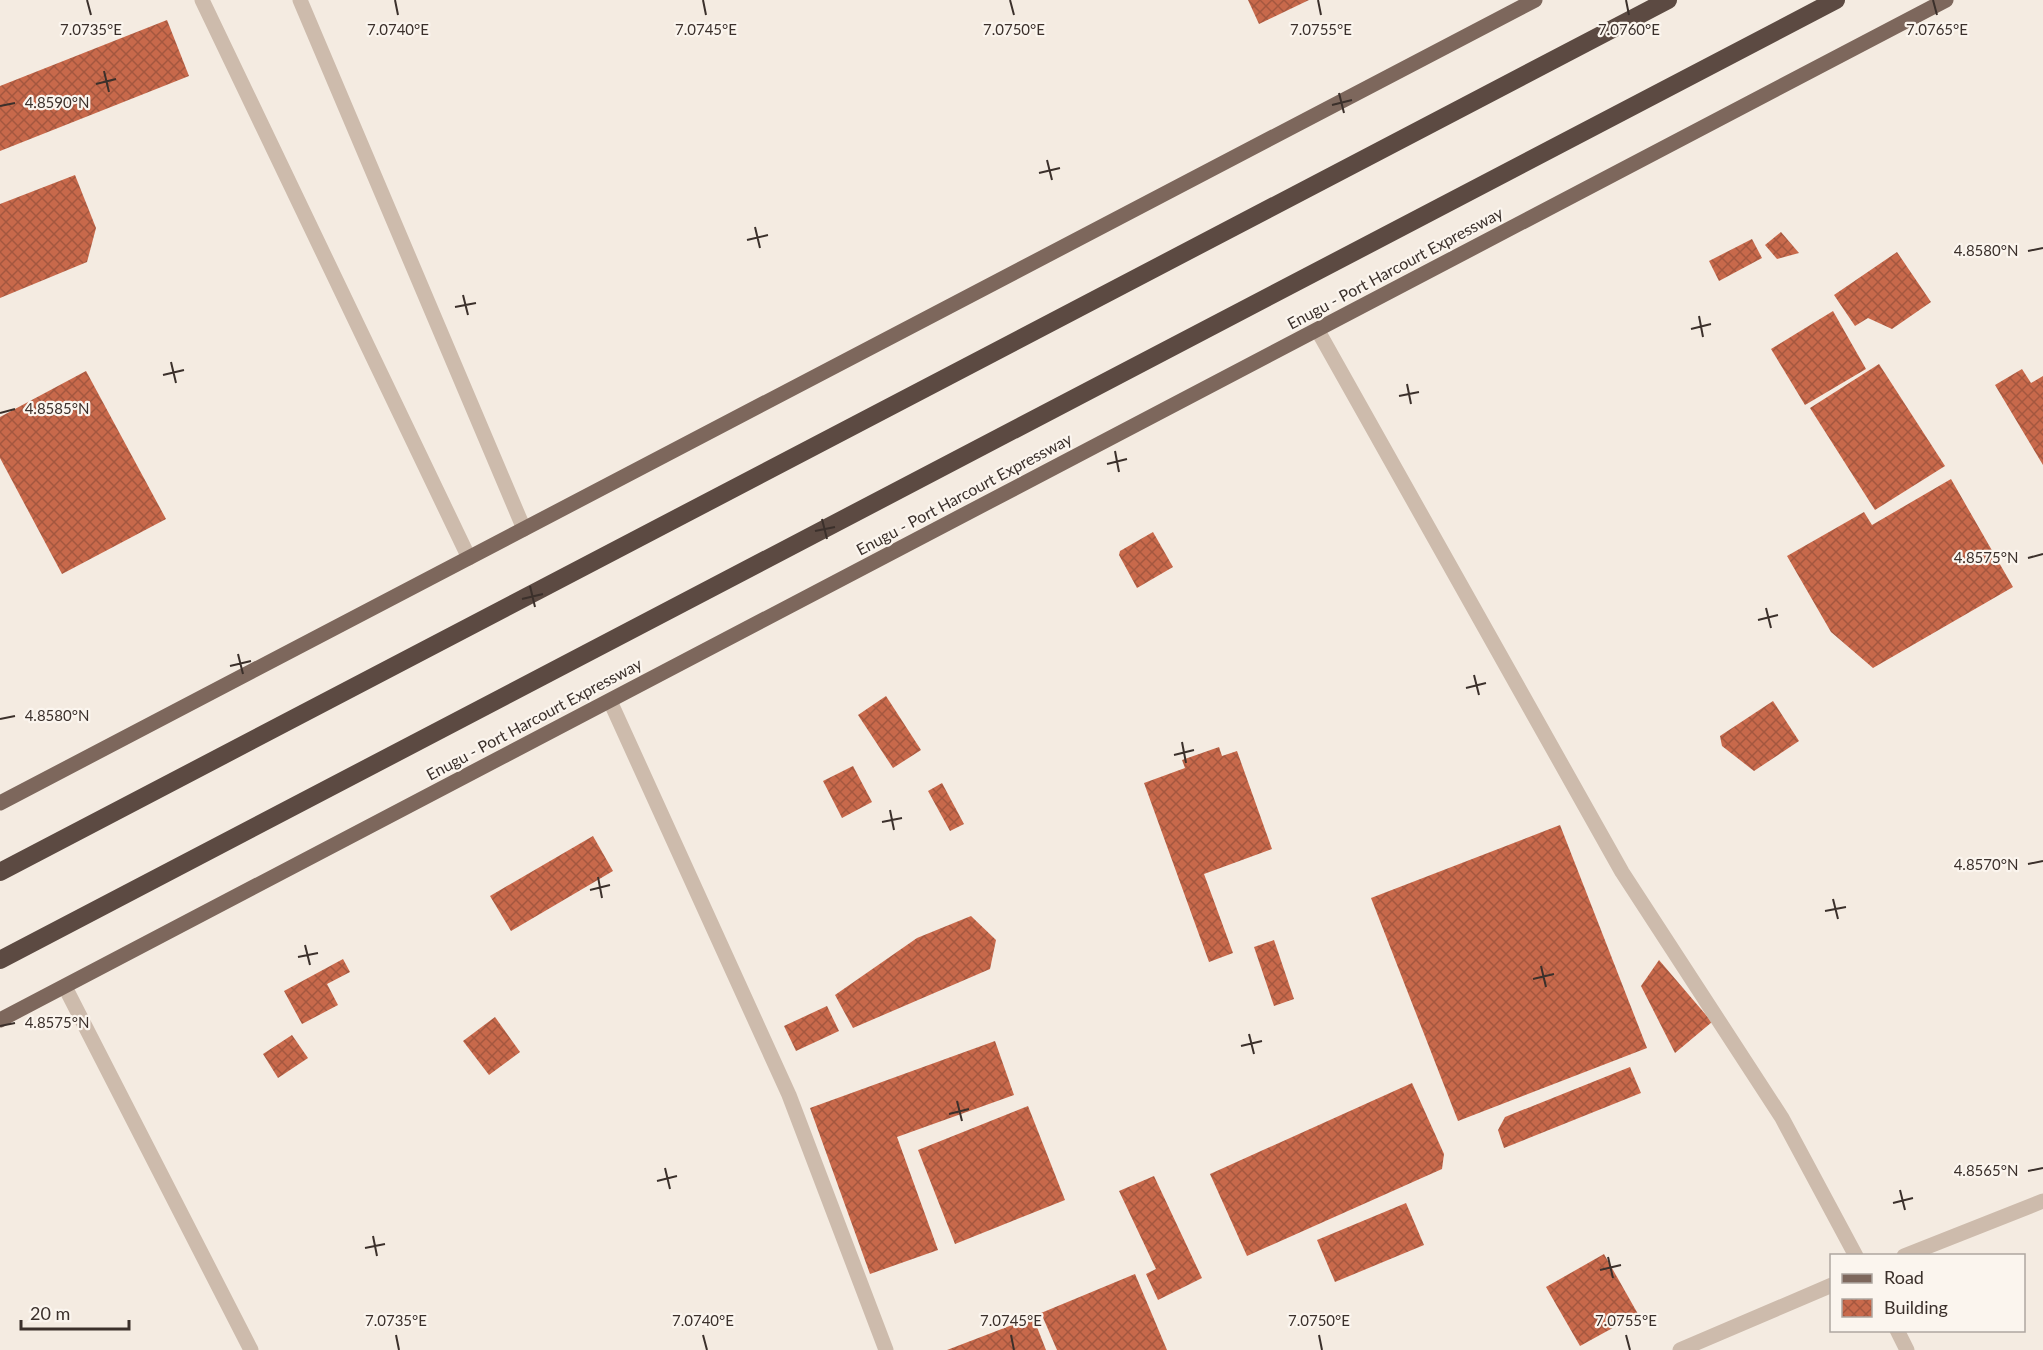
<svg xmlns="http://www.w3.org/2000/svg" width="2043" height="1350" viewBox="0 0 2043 1350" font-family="Lato,sans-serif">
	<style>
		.building { fill: url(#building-cross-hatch) }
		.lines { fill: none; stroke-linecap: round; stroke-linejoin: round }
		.lane { stroke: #cdbbac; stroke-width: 15 }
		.primary { stroke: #7d675c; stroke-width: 15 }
		.highway { stroke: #5c4a42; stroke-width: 18 }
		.ticks { fill: none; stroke: #3b302b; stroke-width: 2 }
		.labels { text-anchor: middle; stroke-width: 4.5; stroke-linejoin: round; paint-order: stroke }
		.street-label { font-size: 16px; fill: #3b302b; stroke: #fbf5ee }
		.ticks-label { font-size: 15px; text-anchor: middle; fill: #3b302b; stroke: #fbf5ee; stroke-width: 4.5; stroke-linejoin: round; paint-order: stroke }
	</style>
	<defs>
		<pattern id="building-cross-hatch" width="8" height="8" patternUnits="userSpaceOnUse" patternTransform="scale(1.5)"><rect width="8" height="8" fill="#c8694b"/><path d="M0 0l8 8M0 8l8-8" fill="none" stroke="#a4573f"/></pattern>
	</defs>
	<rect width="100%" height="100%" fill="#f4ebe1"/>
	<g class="building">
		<path d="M1248,0H1309L1259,24Z"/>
		<path d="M167,20L189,76L0,151V86Z"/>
		<path d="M75,175L96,228L87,262L0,298V204Z"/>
		<path d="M1781,232L1799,253L1777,259L1765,245Z"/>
		<path d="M1752,239L1762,258L1719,281L1709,261Z"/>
		<path d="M1897,252L1931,302L1892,329L1868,318L1855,326L1834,295Z"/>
		<path d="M1833,311L1866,369L1805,405L1771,349Z"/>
		<path d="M1879,364L1945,466L1875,510L1810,408Z"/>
		<path d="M2022,369L2031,383L2043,376V465L1995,385Z"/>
		<path d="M86,371L166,519L62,574L0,458V417Z"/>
		<path d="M1951,479L2013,587L1873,668L1831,632L1787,556L1864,512L1872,525Z"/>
		<path d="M1153,532L1173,567L1137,588L1119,555L1120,551Z"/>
		<path d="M886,696L921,750L893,768L858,715Z"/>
		<path d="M1773,701L1799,741L1754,771L1722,746L1720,736Z"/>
		<path d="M1219,747L1222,756L1237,751L1272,849L1204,874L1233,953L1209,962L1144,783L1185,768L1182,760Z"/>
		<path d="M853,766L872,802L842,818L823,781Z"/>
		<path d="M942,783L964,824L950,831L928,791Z"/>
		<path d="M1560,825L1647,1048L1458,1121L1371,898Z"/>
		<path d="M593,836L613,871L511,931L490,896Z"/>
		<path d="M971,916L996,940L990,969L853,1028L835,995L917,938Z"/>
		<path d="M1274,940L1294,999L1274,1006L1254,947Z"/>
		<path d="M343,959L350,972L327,984L338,1005L302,1024L284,991Z"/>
		<path d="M1659,960L1712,1022L1675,1053L1641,986Z"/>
		<path d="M827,1006L839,1031L796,1051L784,1026Z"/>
		<path d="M495,1017L520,1052L489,1075L463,1041Z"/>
		<path d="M292,1035L308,1058L278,1078L263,1054Z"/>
		<path d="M995,1041L1014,1095L897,1137L938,1250L870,1274L810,1108Z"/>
		<path d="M1630,1067L1641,1093L1504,1148L1498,1130L1505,1117Z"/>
		<path d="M1412,1083L1444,1154L1442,1169L1247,1256L1210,1174Z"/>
		<path d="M1028,1106L1065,1200L955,1244L918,1150Z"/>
		<path d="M1154,1176L1202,1278L1158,1300L1146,1274L1156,1269L1119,1191Z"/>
		<path d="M1406,1203L1424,1245L1335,1282L1317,1240Z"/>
		<path d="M1604,1254L1638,1314L1580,1346L1546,1287Z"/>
		<path d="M1135,1274L1167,1350H1057L1041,1313Z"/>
		<path d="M1033,1317L1046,1350H947Z"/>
	</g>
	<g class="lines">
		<g class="lane">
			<path d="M202,0L469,558"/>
			<path d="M300,0L524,529"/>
			<path d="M1318,331L1622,872L1782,1118L1856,1256"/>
			<path d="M610,701L789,1095L886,1350"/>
			<path d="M65,987L251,1350"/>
			<path d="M1904,1256L2043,1201"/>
			<path d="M1897,1330L1907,1350"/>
			<path d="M1680,1350L1832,1285"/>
		</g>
		<g class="primary">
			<path d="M0,803L1535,0"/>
			<path d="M0,1020L1946,0"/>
		</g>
		<g class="highway">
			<path d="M0,872L1668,0"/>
			<path d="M0,960L1836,0"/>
		</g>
	</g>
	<path class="ticks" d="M87,0L91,15M395,0L398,15M703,0L706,15M1010,0L1014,15M1318,0L1321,15M1626,0L1629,15M1933,0L1937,15M104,71L109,92M96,84L116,79M1339,93L1344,113M1332,105L1352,100M0,106L15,103M1047,160L1052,180M1039,173L1060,168M755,227L760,248M747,240L768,235M2028,251L2043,248M463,295L468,315M455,307L476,303M1699,316L1703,337M1691,329L1711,324M171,362L176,383M163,375L184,370M1407,384L1411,404M1399,396L1419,392M0,413L15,409M1115,451L1119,472M1107,464L1127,459M822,519L827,539M815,531L835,527M2028,558L2043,554M530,586L535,607M522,599L543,594M1766,608L1771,628M1758,620L1778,615M238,654L243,674M230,666L251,661M1474,675L1479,695M1466,688L1486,683M0,719L15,716M1182,742L1186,763M1174,755L1194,750M890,810L894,830M882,822L902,818M2028,864L2043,861M598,877L602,898M590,890L610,885M1833,899L1838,919M1825,911L1846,907M305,945L310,965M298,957L318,953M1541,966L1546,987M1533,979L1554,974M0,1026L15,1023M1249,1034L1254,1054M1241,1046L1262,1041M957,1101L962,1121M949,1114L969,1109M665,1168L670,1189M2028,1171L2043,1168M657,1181L677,1176M1900,1190L1905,1210M1893,1203L1913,1198M373,1236L377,1256M365,1248L385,1244M1608,1257L1613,1278M1600,1270L1621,1265M396,1335L399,1350M703,1335L707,1350M1011,1335L1014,1350M1319,1335L1322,1350M1626,1335L1630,1350"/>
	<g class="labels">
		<g class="street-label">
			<text transform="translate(1395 268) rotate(-28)" y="6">Enugu - Port Harcourt Expressway</text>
			<text transform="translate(964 494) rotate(-28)" y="6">Enugu - Port Harcourt Expressway</text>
			<text transform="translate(534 719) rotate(-28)" y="6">Enugu - Port Harcourt Expressway</text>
		</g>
	</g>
	<g class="ticks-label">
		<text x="91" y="35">7.0735°E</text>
		<text x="398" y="35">7.0740°E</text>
		<text x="706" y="35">7.0745°E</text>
		<text x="1014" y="35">7.0750°E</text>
		<text x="1321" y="35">7.0755°E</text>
		<text x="1629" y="35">7.0760°E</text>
		<text x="1937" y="35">7.0765°E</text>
		<text x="57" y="108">4.8590°N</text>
		<text x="1986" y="256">4.8580°N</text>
		<text x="57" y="414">4.8585°N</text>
		<text x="1986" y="563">4.8575°N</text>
		<text x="57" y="721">4.8580°N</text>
		<text x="1986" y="870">4.8570°N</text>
		<text x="57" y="1028">4.8575°N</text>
		<text x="1986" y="1176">4.8565°N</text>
		<text x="396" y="1326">7.0735°E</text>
		<text x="703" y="1326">7.0740°E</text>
		<text x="1011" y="1326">7.0745°E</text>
		<text x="1319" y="1326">7.0750°E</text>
		<text x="1626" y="1326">7.0755°E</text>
	</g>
	<rect x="1830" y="1254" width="195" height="78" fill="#fbf5ee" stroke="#aea6a0" stroke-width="1.5"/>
	<rect x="1842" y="1274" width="30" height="9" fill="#7d675c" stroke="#aea6a0" stroke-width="1.5"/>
	<text x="1884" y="1284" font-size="18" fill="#3b302b">Road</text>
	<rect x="1842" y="1299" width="30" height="18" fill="url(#building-cross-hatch)" stroke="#aea6a0" stroke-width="1.5"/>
	<text x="1884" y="1314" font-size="18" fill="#3b302b">Building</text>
	<path d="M21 1320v9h108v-9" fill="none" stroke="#3b302b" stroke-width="3"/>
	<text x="30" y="1320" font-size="18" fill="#3b302b" stroke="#fbf5ee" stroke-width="4.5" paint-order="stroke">20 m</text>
</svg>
